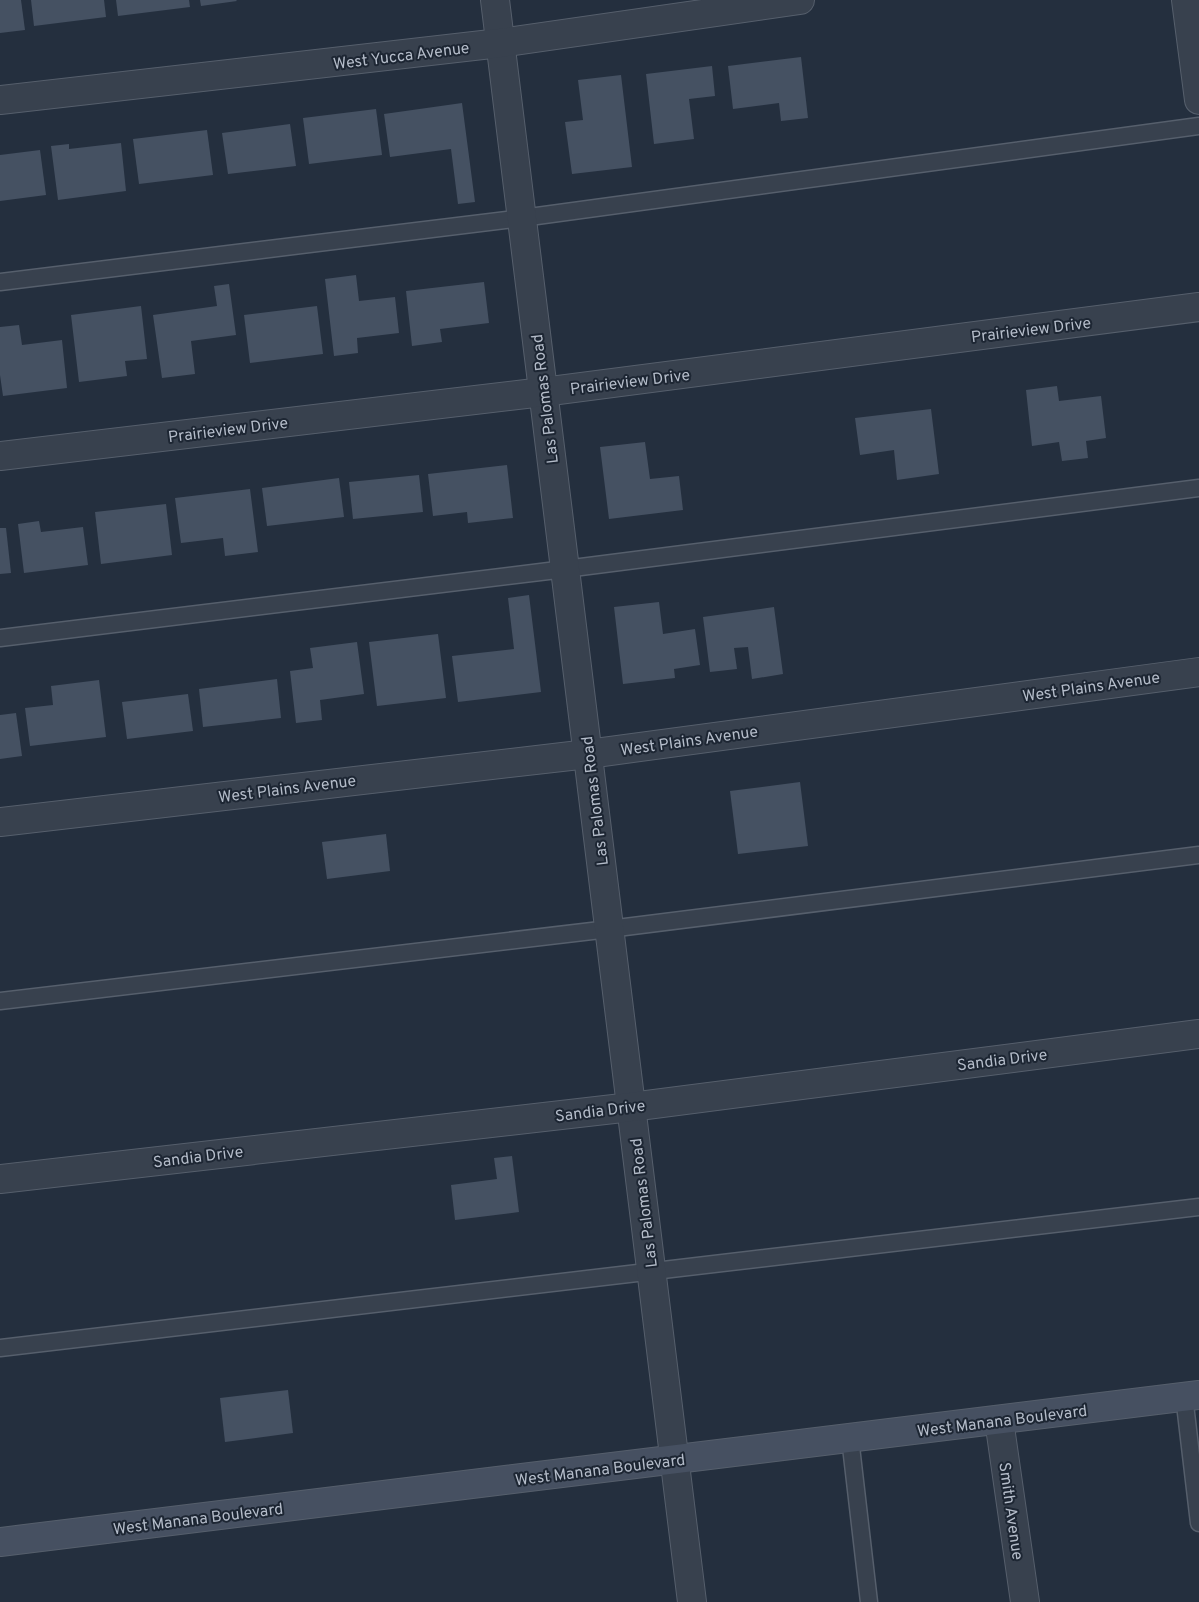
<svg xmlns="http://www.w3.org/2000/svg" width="1199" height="1602" viewBox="0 0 1199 1602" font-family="Overpass,sans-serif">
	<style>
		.building { fill: #455162 }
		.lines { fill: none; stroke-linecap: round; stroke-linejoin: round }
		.lane-casing { stroke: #565f6c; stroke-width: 19 }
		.street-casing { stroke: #565f6c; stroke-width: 30 }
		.secondary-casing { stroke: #565f6c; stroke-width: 30 }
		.lane { stroke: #38414e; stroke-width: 16 }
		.street { stroke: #38414e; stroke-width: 28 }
		.secondary { stroke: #465061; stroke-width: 28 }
		.labels { text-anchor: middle; stroke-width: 4; stroke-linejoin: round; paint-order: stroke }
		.street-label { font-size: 16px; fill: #b4bcc9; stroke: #1d2633 }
	</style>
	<rect width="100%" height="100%" fill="#242f3e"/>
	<g class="building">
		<path d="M0,0H21L25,30L0,33Z"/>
		<path d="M31,0H104L106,17L34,26Z"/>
		<path d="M116,0H189L190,7L118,16Z"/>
		<path d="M200,0H236L237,1L201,6Z"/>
		<path d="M801,57L808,118L781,121L779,103L733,109L728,66Z"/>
		<path d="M712,66L715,96L689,99L694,139L654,144L646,74Z"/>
		<path d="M621,75L632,167L572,174L565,122L583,120L578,80Z"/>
		<path d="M462,103L475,202L458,204L451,149L390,157L384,114Z"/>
		<path d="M376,109L382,155L309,164L303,118Z"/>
		<path d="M290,124L296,166L228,174L222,133Z"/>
		<path d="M207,130L213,175L139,184L133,139Z"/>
		<path d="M121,143L126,191L58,200L51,146L69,144V149Z"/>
		<path d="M40,150L46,195L0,201V155Z"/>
		<path d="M356,275L359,301L395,297L399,333L357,338L358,353L334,356L325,279Z"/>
		<path d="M484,282L489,323L440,329L442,342L412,346L406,291Z"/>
		<path d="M229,284L236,335L191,341L195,374L162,378L153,315L217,306L214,286Z"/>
		<path d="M141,306L147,359L125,361L127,376L79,382L71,315Z"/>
		<path d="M317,306L323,354L250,363L244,315Z"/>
		<path d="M19,325L22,345L62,340L67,388L3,396L0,375V327Z"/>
		<path d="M1057,386L1059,401L1101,396L1106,438L1086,441L1088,458L1062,461L1059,442L1032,446L1026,390Z"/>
		<path d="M931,409L939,474L897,480L894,450L860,455L855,418Z"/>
		<path d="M645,442L650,479L679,476L683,510L609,519L600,447Z"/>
		<path d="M507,465L513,518L468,523L467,512L433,516L428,474Z"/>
		<path d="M419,475L423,512L353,519L349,482Z"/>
		<path d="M339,478L344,517L267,526L262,488Z"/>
		<path d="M250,489L258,552L225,556L223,538L181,543L175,498Z"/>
		<path d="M166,504L172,555L101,564L95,512Z"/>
		<path d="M39,521L41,532L83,527L88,565L24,573L18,524Z"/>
		<path d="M0,528H6L11,573L0,574Z"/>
		<path d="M529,595L541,692L458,702L452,656L514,649L508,598Z"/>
		<path d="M659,602L663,634L695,629L700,665L674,669L675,678L623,684L614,607Z"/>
		<path d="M774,607L783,674L752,679L748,647L734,648L737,669L710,672L703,617Z"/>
		<path d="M438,634L446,698L377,706L369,642Z"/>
		<path d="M357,642L364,694L320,700L322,720L296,723L290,671L313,668L310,648Z"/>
		<path d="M277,679L281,718L203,727L199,689Z"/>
		<path d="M99,680L106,737L30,746L25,708L53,705L51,686Z"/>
		<path d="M188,694L193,731L127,739L122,702Z"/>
		<path d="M16,713L22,756L0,759V715Z"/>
		<path d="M800,782L808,846L738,854L730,791Z"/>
		<path d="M386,834L390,871L327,879L322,842Z"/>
		<path d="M512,1156L519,1212L455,1220L451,1185L497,1179L494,1158Z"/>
		<path d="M288,1390L293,1433L225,1442L220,1398Z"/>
	</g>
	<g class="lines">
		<defs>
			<g id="lane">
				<path d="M0,282L522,218L1199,126"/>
				<path d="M0,638L565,569L1199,488"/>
				<path d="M0,1001L609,929L1199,855"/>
				<path d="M0,1348L1199,1207"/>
				<path d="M1184,1396L1199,1523"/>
				<path d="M850,1438L869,1602"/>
			</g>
			<g id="street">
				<path d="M495,0L692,1602"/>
				<path d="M1186,0L1199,100"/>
				<path d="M0,100L500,43L800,0"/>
				<path d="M0,456L543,392L1199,307"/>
				<path d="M0,822L588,754L1199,672"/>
				<path d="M0,1179L631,1107L1199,1034"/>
				<path d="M999,1420L1025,1602"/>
			</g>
			<path id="secondary" d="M0,1542L1199,1395"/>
		</defs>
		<use href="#lane" class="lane-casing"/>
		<use href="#street" class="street-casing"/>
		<use href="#secondary" class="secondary-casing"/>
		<use href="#lane" class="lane"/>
		<use href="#street" class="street"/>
		<use href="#secondary" class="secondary"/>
	</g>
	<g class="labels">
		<g class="street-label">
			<text transform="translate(401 55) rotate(-7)" y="6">West Yucca Avenue</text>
			<text transform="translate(1031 329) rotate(-7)" y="6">Prairieview Drive</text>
			<text transform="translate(630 381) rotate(-7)" y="6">Prairieview Drive</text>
			<text transform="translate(544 399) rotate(-97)" y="6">Las Palomas Road</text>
			<text transform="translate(228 429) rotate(-7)" y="6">Prairieview Drive</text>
			<text transform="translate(1091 686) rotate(-8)" y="6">West Plains Avenue</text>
			<text transform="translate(689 740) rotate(-8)" y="6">West Plains Avenue</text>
			<text transform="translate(287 788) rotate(-7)" y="6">West Plains Avenue</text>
			<text transform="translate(594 801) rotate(-97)" y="6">Las Palomas Road</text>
			<text transform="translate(1002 1059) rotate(-7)" y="6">Sandia Drive</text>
			<text transform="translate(600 1110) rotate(-7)" y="6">Sandia Drive</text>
			<text transform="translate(198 1156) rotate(-7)" y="6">Sandia Drive</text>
			<text transform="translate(643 1203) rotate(-97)" y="6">Las Palomas Road</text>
			<text transform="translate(1002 1420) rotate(-7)" y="6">West Manana Boulevard</text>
			<text transform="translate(600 1469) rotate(-7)" y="6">West Manana Boulevard</text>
			<text transform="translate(1012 1511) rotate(82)" y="6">Smith Avenue</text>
			<text transform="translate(198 1518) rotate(-7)" y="6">West Manana Boulevard</text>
		</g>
	</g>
</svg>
